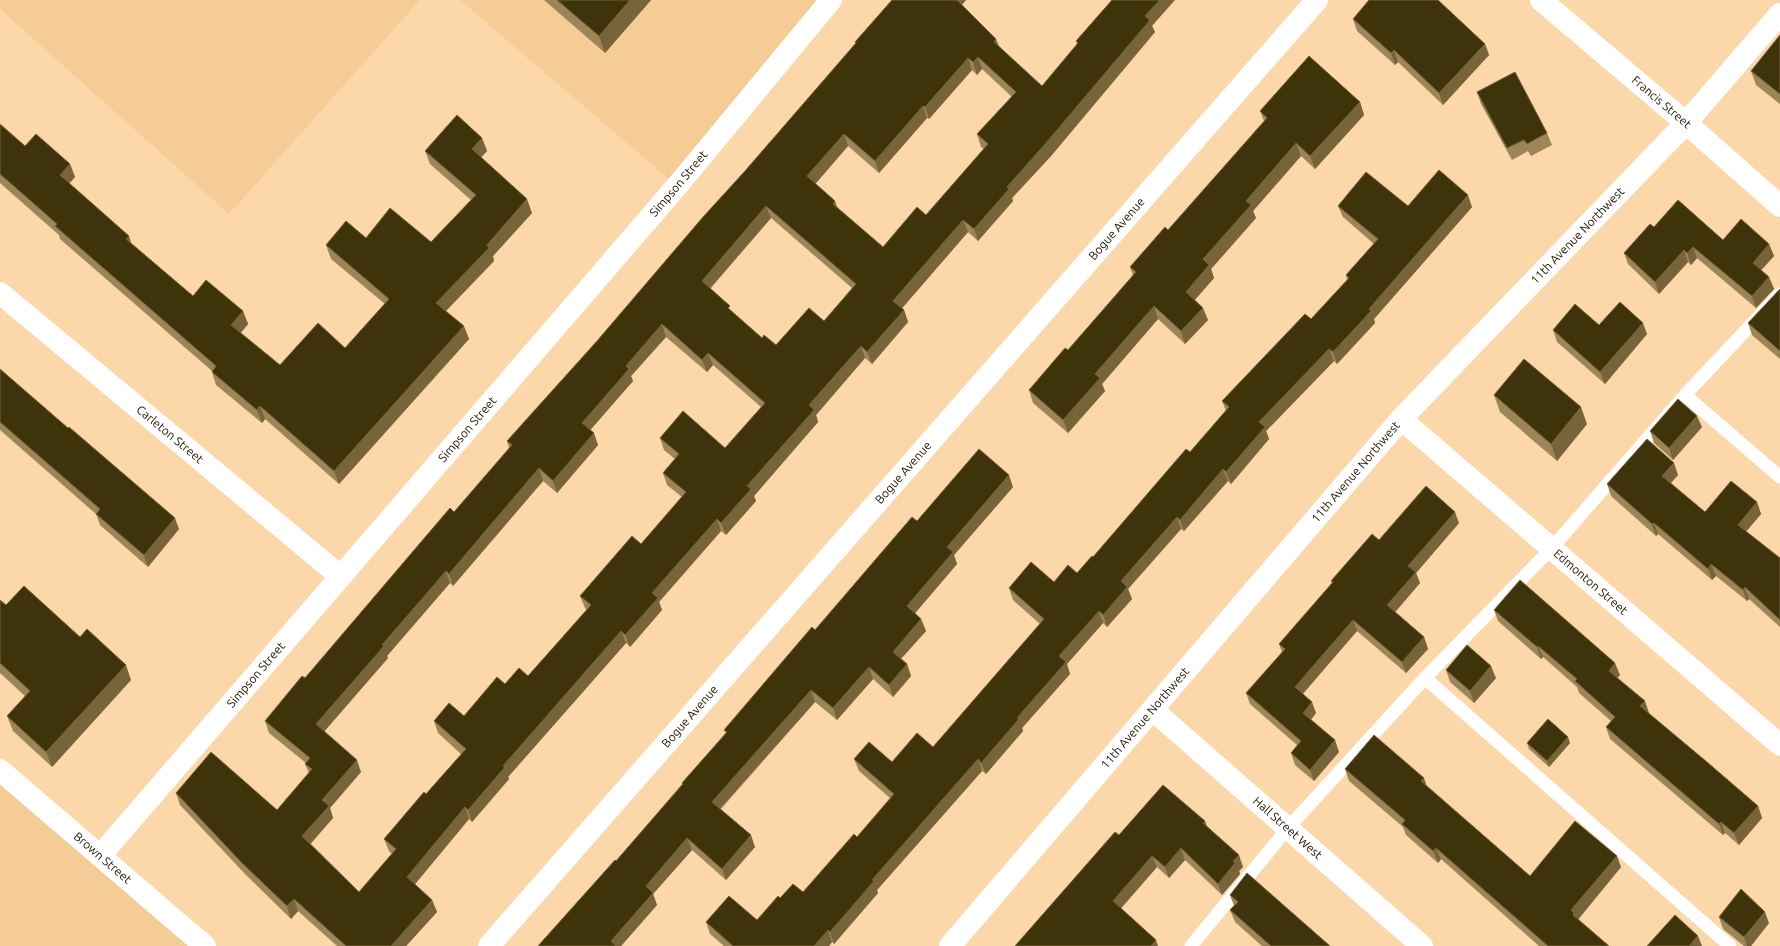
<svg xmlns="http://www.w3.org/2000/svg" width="1780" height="946" viewBox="0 0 1780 946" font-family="Ubuntu,sans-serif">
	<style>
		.built { fill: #f5cc96 }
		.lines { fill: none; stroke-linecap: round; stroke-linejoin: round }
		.service { stroke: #fff; stroke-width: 13 }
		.minor { stroke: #fff; stroke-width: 22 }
		.wall { fill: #9d855a; fill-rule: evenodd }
		.shaded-wall { fill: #77643a }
		.building { fill: #3e330a; stroke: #77643a; fill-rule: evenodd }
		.labels { text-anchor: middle; stroke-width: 4; stroke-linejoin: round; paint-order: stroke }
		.street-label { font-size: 12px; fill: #201303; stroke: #fff }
	</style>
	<rect width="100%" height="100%" fill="#fcd7a9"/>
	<g class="built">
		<path d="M0,0H420L229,214L0,9Z"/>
		<path d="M460,0H831L677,186Z"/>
		<path d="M0,770L205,946H0Z"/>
	</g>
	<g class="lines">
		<g class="service">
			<path d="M1685,395L1780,477"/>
			<path d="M1425,678L1730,946"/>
			<path d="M1191,946L1288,828L1425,678L1551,549L1685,395L1780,294"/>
		</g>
		<g class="minor">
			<path id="s1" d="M1541,0L1686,123L1780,206"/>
			<path id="s2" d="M0,293L340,576"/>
			<path id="s3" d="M1401,419L1780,745"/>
			<path id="s4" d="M1153,710L1422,946"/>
			<path id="s5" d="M0,770L205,946"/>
			<path id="s6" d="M100,856L677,186L831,0"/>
			<path id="s7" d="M489,946L1317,0"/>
			<path id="s8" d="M950,946L1401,419L1686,123L1780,14"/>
		</g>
	</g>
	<g class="wall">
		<path d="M544,0H651L605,53Z"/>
		<path d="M966,0L962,5L999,46L1042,86L1077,44L1076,41L1152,26L1155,32L1051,156L1012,198L1013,201L978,241L968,232L902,308L904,310L908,322L872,364L865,358L816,415L818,422L754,496L756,501L726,535L721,531L659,602L662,610L630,647L626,643L508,777L509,779L472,822L469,819L415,884L432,900L437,912L406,946H337L298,911L291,919L246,875L180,805L176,793L277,810L309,773L305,764L306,763L269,733L265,721L305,678L454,512L509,448L507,441L597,341L745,171L855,44V42ZM982,69L1012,97L977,134L981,147L984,149L926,215L883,247L838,208L815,184L848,146L879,173L927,118L929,119L972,70L977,75ZM771,218L852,288L824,321L776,345L762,338L731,311L710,289ZM666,337L707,372L713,365L761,407L725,448L660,438L664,450L675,459L663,473L667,485L682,497L641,544L580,596L585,608L587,610L528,676L505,684L464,716L434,721L438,733L461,754L426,794L384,839L389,851L392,854L359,892L310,843L333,818L330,808L361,772L324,732L388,658L387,656L450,583L453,586L543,481L557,493L598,445L590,430L633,381L631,376Z"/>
		<path d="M1353,19L1485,44L1489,55L1443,105L1398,62L1395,65L1357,31Z"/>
		<path d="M1780,35V104L1756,85L1751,71Z"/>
		<path d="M1477,92L1547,133L1552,145L1531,156L1528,151L1512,160L1481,104Z"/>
		<path d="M1360,102L1364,115L1315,169L1301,156L1253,211L1256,218L1211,269L1214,278L1195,300L1208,320L1185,344L1158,319L1102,384L1105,391L1068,433L1033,403L1029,390L1068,350L1133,275L1130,267L1168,230L1264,121L1260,111Z"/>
		<path d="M0,124L25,146L70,164L75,177L69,184L129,236L131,243L193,296L243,311L248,324L241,333L280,365L345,348L385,304L331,259L326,245L366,238L431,242L471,200L430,164L425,151L482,138L487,151L481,157L532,213L493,256L494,261L446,311L469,339L339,484L265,419L262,423L216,385L212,372V371L60,239L59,235L0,183Z"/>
		<path d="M1338,206L1472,207L1374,319L1375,323L1337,364L1334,361L1266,431L1269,439L1231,484L1228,481L1184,531L1181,529L1128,589L1132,599L1107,627L1103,623L1067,664L1070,674L1022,728L1023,731L986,774L982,771L877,890L878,893L834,944L832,942L829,946H724L710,934L706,922L757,920L780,898L803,892L857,837L890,798L859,771L854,759L892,762L933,747L1040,624L1013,600L1009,588L1054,582L1077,573L1093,557L1190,452L1226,411L1222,401L1311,319L1347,280L1346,275L1374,244L1343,217Z"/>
		<path d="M1654,227L1723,240L1769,244L1774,256L1761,270L1769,277L1774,289L1756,308L1697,258L1691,265L1688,262L1659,294L1628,264L1624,253Z"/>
		<path d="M1780,289V359L1752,335L1748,323Z"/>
		<path d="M1599,325L1647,334L1605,384L1557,342L1553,330Z"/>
		<path d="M0,369L179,529L148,567L100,525L96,514L0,430Z"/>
		<path d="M1494,395L1587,424L1557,461L1500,412Z"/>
		<path d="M1702,427L1673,460L1654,443L1650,431Z"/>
		<path d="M1678,475L1671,483L1705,512L1757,502L1761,514L1746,532L1780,558V627L1749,599L1747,601L1716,576L1712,580L1658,534L1656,536L1611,496L1607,484Z"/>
		<path d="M1013,487L954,555L957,564L915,613L921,619L926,631L901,659L907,664L911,676L893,697L873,679L837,720L815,702L721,809L755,847L726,880L692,850L653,894L657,905L621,946H538L616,861L682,784V783L726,733L724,730L815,630L917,521Z"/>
		<path d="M1459,523L1416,573L1420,583L1395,612L1424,637L1428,649L1406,673L1357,631L1303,694L1316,713L1311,720L1339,752L1314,781L1295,765L1291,753L1297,745L1250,704L1246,693L1282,652L1279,644L1332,583L1331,581L1379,540Z"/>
		<path d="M0,600L6,605L80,637L131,680L52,767L13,731L7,716L25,696L0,673Z"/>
		<path d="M1494,610L1620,675L1617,678L1649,713L1758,806L1762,818L1739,845L1725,833L1723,835L1610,739L1606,727L1611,721L1579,693L1577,687L1543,657L1541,659L1498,621Z"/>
		<path d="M1446,670L1496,678L1474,703L1450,682Z"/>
		<path d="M1527,743H1570L1549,767L1529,749Z"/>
		<path d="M1345,769L1426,785L1530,876L1621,867L1578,919L1609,946H1539L1441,859L1438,863L1406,835L1403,827L1349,781Z"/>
		<path d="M1205,821L1207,827L1243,867L1239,871L1240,874L1222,895L1185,860L1169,878L1157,867L1121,908L1015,946L1119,835Z"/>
		<path d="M1230,895L1330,946H1262L1235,922L1230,910L1234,906Z"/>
		<path d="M1719,917L1769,923L1751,946H1744L1723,929Z"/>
	</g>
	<g class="shaded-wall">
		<path d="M630,0H651L605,53L599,36Z"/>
		<path d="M955,0H966L958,9Z"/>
		<path d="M1160,0H1175L1152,26L1155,32L1051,156L1012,198L1013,201L978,241L974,229L1007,187L1145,16Z"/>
		<path d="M996,39L1001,51L994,42Z"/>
		<path d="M1485,44L1489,55L1443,105L1439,93Z"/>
		<path d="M1394,50L1398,62L1395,65L1391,53Z"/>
		<path d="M978,57L982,69L977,75L973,62Z"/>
		<path d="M968,58L972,70L929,119L925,107Z"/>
		<path d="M1360,102L1364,115L1315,169L1310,156Z"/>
		<path d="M923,106L927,118L879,173L875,161Z"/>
		<path d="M844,134L848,146L811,189L807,176Z"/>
		<path d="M482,138L487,151L477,162L472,149Z"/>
		<path d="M1296,143L1301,156L1253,211L1256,218L1211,269L1214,278L1191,304L1186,292L1203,259L1246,201Z"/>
		<path d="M70,164L75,177L64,189L60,175Z"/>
		<path d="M1468,195L1472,207L1374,319L1375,323L1337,364L1333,352L1369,309Z"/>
		<path d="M527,199L532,213L493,256L494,261L441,316L436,303L487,245Z"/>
		<path d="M835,201L839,213L833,204Z"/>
		<path d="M766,206L771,218L706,293L702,281Z"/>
		<path d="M963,220L968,232L898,313L893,301Z"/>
		<path d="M129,236L133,250L126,239Z"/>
		<path d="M1769,244L1774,256L1757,275L1753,263Z"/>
		<path d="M1693,247L1697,258L1691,265L1687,253Z"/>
		<path d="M1684,250L1688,262L1659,294L1655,282Z"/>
		<path d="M1769,277L1774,289L1756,308L1752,296Z"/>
		<path d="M1154,306L1158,319L1102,384L1105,391L1068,433L1063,420L1095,374Z"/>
		<path d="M1203,308L1208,320L1185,344L1181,331Z"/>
		<path d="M904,310L908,322L872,364L867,352Z"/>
		<path d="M243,311L248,324L236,338L231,325Z"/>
		<path d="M1643,323L1647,334L1605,384L1600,372Z"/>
		<path d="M662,324L666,337L631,376L633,381L586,435L582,423L626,366Z"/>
		<path d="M464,326L469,339L339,484L334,471Z"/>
		<path d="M861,346L865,358L816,415L818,422L754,496L756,501L726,535L721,523L747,486L809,405Z"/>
		<path d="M1329,349L1334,361L1266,431L1269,439L1231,484L1226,472L1259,422Z"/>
		<path d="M708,353L713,365L707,372L702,360Z"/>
		<path d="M260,406L265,419L262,423L257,410Z"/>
		<path d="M1581,407L1587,424L1557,461L1551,444Z"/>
		<path d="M1697,416L1702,427L1673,460L1669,448Z"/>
		<path d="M594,433L598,445L557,493L553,481Z"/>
		<path d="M1674,463L1678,475L1666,488L1662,476Z"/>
		<path d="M539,468L543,481L453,586L449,574Z"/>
		<path d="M1223,469L1228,481L1184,531L1180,520Z"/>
		<path d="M1009,475L1013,487L954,555L957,564L911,618L907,606L947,547Z"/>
		<path d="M1757,502L1761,514L1742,536L1738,525Z"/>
		<path d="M1455,512L1459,523L1416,573L1420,583L1391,617L1387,605L1408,566Z"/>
		<path d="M1177,517L1181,529L1128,589L1132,599L1107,627L1103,615L1121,581Z"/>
		<path d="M175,518L179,529L148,567L144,555Z"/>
		<path d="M717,519L721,531L659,602L662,610L630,647L625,635L652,593Z"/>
		<path d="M1654,523L1658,534L1656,536L1652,524Z"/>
		<path d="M1711,564L1716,576L1712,580L1708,569Z"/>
		<path d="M446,571L450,583L387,656L388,658L320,736L316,724L382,645Z"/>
		<path d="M1745,587L1749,599L1747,601L1743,590Z"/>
		<path d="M1099,611L1103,623L1067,664L1070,674L1022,728L1023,731L986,774L981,763L1059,656Z"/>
		<path d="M921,619L926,631L897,663L893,652Z"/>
		<path d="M1353,620L1357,631L1299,698L1295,687Z"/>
		<path d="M621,631L626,643L508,777L509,779L472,822L468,810L503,766Z"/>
		<path d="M1424,637L1428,649L1406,673L1402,662Z"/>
		<path d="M1538,646L1543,657L1541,659L1537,647Z"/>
		<path d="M1615,663L1620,675L1613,683L1609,671Z"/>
		<path d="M907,664L911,676L893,697L889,685Z"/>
		<path d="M126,665L131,680L52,767L46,752Z"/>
		<path d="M1491,666L1496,678L1474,703L1470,691Z"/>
		<path d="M869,667L873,679L837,720L833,708Z"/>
		<path d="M811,690L815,702L716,813L712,802Z"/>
		<path d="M1645,701L1649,713L1645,718L1640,706Z"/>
		<path d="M1312,702L1316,713L1307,724L1303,713Z"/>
		<path d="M1568,737L1570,743L1549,767L1547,761Z"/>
		<path d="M1335,740L1339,752L1314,781L1310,770Z"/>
		<path d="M978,759L982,771L877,890L878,893L834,944L830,932L872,880Z"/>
		<path d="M357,760L361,772L330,808L333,818L307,848L302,836L322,800Z"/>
		<path d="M1424,778L1428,790L1421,781Z"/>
		<path d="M1758,806L1762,818L1739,845L1734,833Z"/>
		<path d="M465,807L469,819L411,889L407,877Z"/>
		<path d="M1205,821L1209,832L1203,823Z"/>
		<path d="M1721,822L1725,833L1723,835L1719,824Z"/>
		<path d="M751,835L755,847L726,880L722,869Z"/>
		<path d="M687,838L692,850L653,894L657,905L621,946H612L611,941L646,886Z"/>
		<path d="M1181,848L1185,860L1169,878L1165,867Z"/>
		<path d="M1436,848L1441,859L1438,863L1433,851Z"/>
		<path d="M1239,855L1243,867L1239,871L1240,874L1222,895L1218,884L1233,861Z"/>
		<path d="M1152,856L1157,867L1117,913L1113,901Z"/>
		<path d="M1617,856L1621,867L1577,921L1579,925L1571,910Z"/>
		<path d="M294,899L298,911L291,919L287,906Z"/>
		<path d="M432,900L437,912L406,946H391Z"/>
		<path d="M1765,912L1769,923L1751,946H1747L1744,937Z"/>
		<path d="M828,930L832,942L829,946H814Z"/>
		<path d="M1698,936L1702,946H1689Z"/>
		<path d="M1156,940L1158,946H1151Z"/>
	</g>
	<g class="building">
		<path d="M557,0H630L599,36Z"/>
		<path d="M892,0H957L996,39L994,42L1042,86L1078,43L1076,41L1112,0H1160L1145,16L1150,20L1046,143L1007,187L1009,189L974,229L963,220L893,301L904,310L867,352L861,346L809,405L814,410L747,486L751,489L721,523L717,519L652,593L658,598L625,635L621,631L503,766L505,767L468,810L465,807L407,877L432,900L391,946H346L294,899L287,906L242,863L176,793L211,752L277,810L312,769L305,764L310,758L265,721L302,676L305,678L450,508L454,512L512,445L507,441L597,341L703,217L745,171L856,43L855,42ZM978,57L1016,92L977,134L988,144L926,215L917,207L883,247L833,204L835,201L807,176L844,134L875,161L923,106L925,107L968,58L973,62ZM766,206L856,284L824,321L809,308L776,345L764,335L762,338L728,308L730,306L702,281ZM662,324L702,360L708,353L765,403L725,448L683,411L660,438L679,454L663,473L686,492L641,544L632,536L580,596L591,605L528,676L519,668L505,684L497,677L464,716L449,703L434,721L466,749L426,794L424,792L384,839L396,849L359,892L302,836L329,806L322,800L357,760L316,724L384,646L382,645L446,571L449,574L539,468L553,481L594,433L582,423L629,369L626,366Z"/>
		<path d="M1369,0H1438L1485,44L1439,93L1394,50L1391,53L1353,19Z"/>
		<path d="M1780,35V94L1751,71Z"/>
		<path d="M1309,56L1360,102L1310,156L1296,143L1246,201L1251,205L1203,259L1209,265L1186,292L1203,308L1181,331L1154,306L1095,374L1100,378L1063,420L1029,390L1065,348L1068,350L1136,272L1130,267L1165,227L1168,230L1267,118L1260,111Z"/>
		<path d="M1515,72L1547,133L1527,144L1524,140L1507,148L1477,92Z"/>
		<path d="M457,115L482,138L472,149L527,199L487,245L489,248L436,303L464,326L334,471L260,406L257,410L212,372L216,366L55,226L57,224L0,174V124L25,146L36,134L70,164L60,175L129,236L126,239L193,296L206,280L243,311L231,325L280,365L318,323L345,348L389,299L326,245L346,221L366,238L390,208L431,242L476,195L425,151Z"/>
		<path d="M1439,170L1468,195L1369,309L1371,311L1333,352L1329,349L1259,422L1265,427L1226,472L1223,469L1180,520L1177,517L1121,581L1127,587L1103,615L1099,611L1059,656L1066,662L1017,718L1019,719L981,763L978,759L872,880L874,881L830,932L828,930L814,946H733L706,922L729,896L757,920L778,896L780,898L793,884L803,892L854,834L857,837L894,794L854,759L869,742L892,762L917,733L933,747L1044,619L1009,588L1031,562L1054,582L1068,565L1077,573L1092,556L1093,557L1186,449L1190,452L1229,407L1222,401L1305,314L1311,319L1349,278L1346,275L1378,239L1338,206L1366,172L1408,206Z"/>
		<path d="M1678,200L1723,240L1741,219L1769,244L1753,263L1769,277L1752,296L1693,247L1687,253L1684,250L1655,282L1624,253L1650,224L1654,227Z"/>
		<path d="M1780,289V351L1748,323Z"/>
		<path d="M1620,302L1643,323L1600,372L1553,330L1575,304L1599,325Z"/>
		<path d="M1524,359L1581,407L1551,444L1494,395Z"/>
		<path d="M0,369L68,428L69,427L175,518L144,555L96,514L100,509L0,422Z"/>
		<path d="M1678,399L1697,416L1669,448L1650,431Z"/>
		<path d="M1647,439L1674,463L1662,476L1705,512L1731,481L1757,502L1738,525L1780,558V620L1745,587L1743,590L1711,564L1708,569L1654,523L1652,524L1607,484Z"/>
		<path d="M979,449L1009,475L947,547L953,552L907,606L921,619L893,652L907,664L889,685L869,667L833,708L811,690L712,802L751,835L722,869L687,838L646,886L653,893L611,941L616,946H538L615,860L616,861L683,784L682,783L727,732L724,730L812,627L815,630L912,517L917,521Z"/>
		<path d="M1426,486L1455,512L1408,566L1416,572L1387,605L1424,637L1402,662L1353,620L1295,687L1312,702L1303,713L1335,740L1310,770L1291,753L1301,741L1246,693L1285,649L1279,644L1333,582L1331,581L1372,534L1379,540Z"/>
		<path d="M1520,580L1615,663L1609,671L1645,701L1640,706L1707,762L1758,806L1734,833L1721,822L1719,824L1606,727L1615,717L1575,681L1577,679L1538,646L1537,647L1494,610Z"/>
		<path d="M24,586L80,637L87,629L126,665L46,752L7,716L30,691L0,663V600L6,605Z"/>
		<path d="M1467,645L1491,666L1470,691L1446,670Z"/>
		<path d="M1548,719L1568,737L1547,761L1527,743Z"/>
		<path d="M1374,735L1424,778L1421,781L1530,876L1575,821L1617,856L1571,910L1574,913L1573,915L1609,946H1548L1436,848L1433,851L1402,824L1405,820L1345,769Z"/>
		<path d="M1163,785L1205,821L1203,823L1239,855L1233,861L1235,863L1218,884L1181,848L1165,867L1152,856L1113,901L1156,940L1151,946H1015L1115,832L1119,835Z"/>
		<path d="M1247,873L1330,946H1271L1230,910L1238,902L1230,895Z"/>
		<path d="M1741,889L1765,912L1744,937L1719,917Z"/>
		<path d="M1675,915L1698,936L1689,946H1647Z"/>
	</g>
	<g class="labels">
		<g class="street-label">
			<text dy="4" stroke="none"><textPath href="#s1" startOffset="158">Francis Street</textPath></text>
			<text dy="4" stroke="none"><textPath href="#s6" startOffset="887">Simpson Street</textPath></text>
			<text dy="4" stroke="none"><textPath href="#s7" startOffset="953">Bogue Avenue</textPath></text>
			<text dy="4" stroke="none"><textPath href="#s8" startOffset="948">11th Avenue Northwest</textPath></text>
			<text dy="4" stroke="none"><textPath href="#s6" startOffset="563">Simpson Street</textPath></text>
			<text dy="4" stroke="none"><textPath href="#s2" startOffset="221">Carleton Street</textPath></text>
			<text dy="4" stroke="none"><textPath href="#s8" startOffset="624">11th Avenue Northwest</textPath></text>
			<text dy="4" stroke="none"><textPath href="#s7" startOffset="629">Bogue Avenue</textPath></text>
			<text dy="4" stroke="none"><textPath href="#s3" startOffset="250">Edmonton Street</textPath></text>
			<text dy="4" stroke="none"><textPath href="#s6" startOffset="239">Simpson Street</textPath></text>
			<text dy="4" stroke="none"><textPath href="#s7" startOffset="305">Bogue Avenue</textPath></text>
			<text dy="4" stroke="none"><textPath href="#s8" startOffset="300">11th Avenue Northwest</textPath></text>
			<text dy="4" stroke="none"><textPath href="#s4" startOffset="179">Hall Street West</textPath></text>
			<text dy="4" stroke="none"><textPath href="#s5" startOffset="135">Brown Street</textPath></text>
		</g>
	</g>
</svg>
